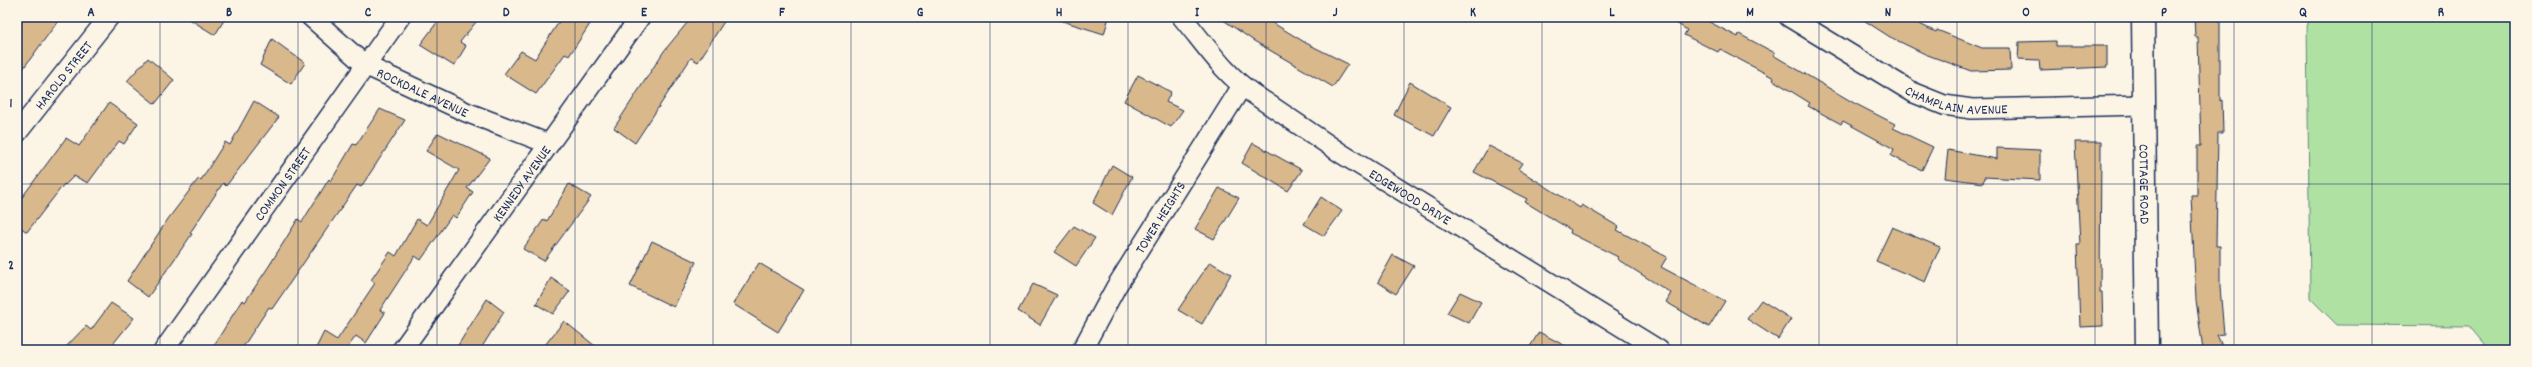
<svg xmlns="http://www.w3.org/2000/svg" width="2532" height="367" viewBox="0 0 2532 367" font-family="Dekko,sans-serif">
	<style>
		.green { fill: #afe1a2; stroke: #658880 }
		.building { fill: #d9b88b; stroke: #1b2f5e }
		.lines { fill: none; stroke-linecap: round; stroke-linejoin: round }
		.minor-casing { stroke: #1b2f5e; stroke-width: 22 }
		.tertiary-casing { stroke: #1b2f5e; stroke-width: 25 }
		.minor { stroke: #fcf5e5; stroke-width: 19 }
		.tertiary { stroke: #fcf5e5; stroke-width: 22 }
		.grid { fill: none; stroke: #1b2f5e; stroke-width: 1; stroke-opacity: 0.55 }
		.labels { text-anchor: middle; stroke-width: 4; stroke-linejoin: round; paint-order: stroke }
		.street-label { font-size: 14px; fill: #1b2f5e; stroke: #fcf5e5 }
		.neatline { fill: none; stroke: #1b2f5e; stroke-width: 1.5 }
		.grid-label { font-size: 13px; text-anchor: middle; font-weight: bold; fill: #1b2f5e }
	</style>
	<rect width="100%" height="100%" fill="#fcf5e5"/>
	<filter id="ink" filterUnits="userSpaceOnUse"><feTurbulence type="fractalNoise" baseFrequency=".025" numOctaves="2"/><feDisplacementMap in="SourceGraphic" scale="8" xChannelSelector="R" yChannelSelector="G"/><feConvolveMatrix kernelMatrix="1 2 1 2 8 2 1 2 1" color-interpolation-filters="sRGB"/></filter>
	<g filter="url(#ink)">
		<path class="green" d="M2307,17H2515V350H2489L2469,326L2337,325L2310,298Z"/>
		<g class="building">
			<path d="M17,17H61L17,77Z"/>
			<path d="M186,17H226L215,35Z"/>
			<path d="M441,17H480L460,42L466,46L454,66L420,45Z"/>
			<path d="M562,17H580L590,24L569,56L565,54L536,94L504,74L521,51L535,59Z"/>
			<path d="M692,17H727L698,62L691,58L635,143L614,128L664,51Z"/>
			<path d="M1060,17H1109L1104,34L1059,20Z"/>
			<path d="M1219,17H1263L1306,43L1348,64L1333,87L1254,41Z"/>
			<path d="M1667,17H1700L1738,37L1739,34L1775,53L1773,55L1854,103L1895,124L1893,128L1933,147L1922,170L1891,156L1894,149L1843,121L1841,124L1808,106L1810,103L1773,80L1774,78L1720,49L1718,52L1684,35L1687,30Z"/>
			<path d="M1859,17H1905L1936,32L1937,30L1982,48H2010L2011,70L1971,71L1925,54L1890,37Z"/>
			<path d="M2194,17H2220V101L2222,100L2223,133H2218L2216,246H2220V287L2224,334L2217,335L2224,350H2203L2196,300L2191,195H2197V146H2201L2198,37H2195Z"/>
			<path d="M272,39L305,63L291,84L260,65Z"/>
			<path d="M2056,41V46H2107V67L2040,70L2039,60L2018,59L2019,42Z"/>
			<path d="M148,58L174,80L155,104L127,81Z"/>
			<path d="M1138,75L1171,92L1166,102L1183,110L1171,127L1124,101Z"/>
			<path d="M1410,82L1451,107L1434,136L1394,115Z"/>
			<path d="M254,101L279,117L226,186L223,183L190,233L192,234L148,297L127,281L168,219L199,178L201,180L225,142L230,145Z"/>
			<path d="M109,103L138,123L124,144L119,141L88,183L74,176L65,185L64,184L27,232L17,225V204L66,138L79,146Z"/>
			<path d="M380,109L405,120L361,187L357,185L272,309L269,307L241,350H211L242,300L245,302L269,266L298,219L302,222L329,179L331,181L353,144L356,145Z"/>
			<path d="M438,133L490,158L467,188L473,192L456,218L452,215L421,260L415,256L380,310L385,313L366,343L356,336L348,347L352,350H315L324,332L337,340L375,283L371,280L390,252L396,256L417,219L427,225L459,170L426,151Z"/>
			<path d="M2075,142H2101L2100,292H2102L2103,326L2080,327L2077,245H2080Z"/>
			<path d="M1253,143L1302,170L1288,191L1242,163Z"/>
			<path d="M1489,146L1522,163L1518,169L1580,208L1582,205L1619,227L1617,230L1667,257L1661,267L1725,301L1709,327L1666,302L1671,293L1617,259L1618,257L1570,233L1571,230L1525,202L1527,199L1474,172Z"/>
			<path d="M1997,148L2040,150V180L1984,177L1983,183L1945,178L1948,150L1997,159Z"/>
			<path d="M1112,165L1132,177L1112,215L1093,203Z"/>
			<path d="M569,184L591,197L544,261L523,249L544,219L547,221Z"/>
			<path d="M1219,188L1239,198L1214,239L1195,229Z"/>
			<path d="M1321,197L1342,211L1324,236L1304,224Z"/>
			<path d="M1074,226L1095,238L1076,266L1054,252Z"/>
			<path d="M1892,227L1940,247L1925,282L1876,261Z"/>
			<path d="M652,241L696,262L674,307L630,286Z"/>
			<path d="M1393,255L1414,266L1396,294L1378,282Z"/>
			<path d="M1210,262L1231,274L1202,324L1178,310Z"/>
			<path d="M759,263L804,290L778,332L733,304Z"/>
			<path d="M551,278L570,291L553,314L536,304Z"/>
			<path d="M1033,284L1057,295L1040,325L1018,311Z"/>
			<path d="M1460,292L1481,302L1469,323L1447,313Z"/>
			<path d="M487,299L504,312L480,350H455Z"/>
			<path d="M1761,300L1791,319L1778,339L1747,319Z"/>
			<path d="M111,303L134,318L108,350H63L86,326L91,330Z"/>
			<path d="M564,321L600,350H541Z"/>
			<path d="M1539,332L1573,350H1528Z"/>
		</g>
		<g class="lines">
			<defs>
				<g id="minor">
					<path id="s1" d="M311,17L365,65L466,112L549,144"/>
					<path id="s2" d="M1182,17C1204,43 1224,74 1252,93L1342,154L1659,350"/>
					<path id="s3" d="M1789,17L1914,93L1944,105L1972,109L2144,105"/>
					<path id="s4" d="M17,133L109,17"/>
					<path id="s5" d="M164,350L400,17"/>
					<path id="s6" d="M402,350L640,17"/>
					<path id="s7" d="M1082,350L1116,287L1242,86"/>
				</g>
				<g id="tertiary">
					<path id="s8" d="M2143,17L2147,350"/>
				</g>
			</defs>
			<use href="#minor" class="minor-casing"/>
			<use href="#tertiary" class="tertiary-casing"/>
			<use href="#minor" class="minor"/>
			<use href="#tertiary" class="tertiary"/>
		</g>
	</g>
	<path class="grid" d="M160,17V350M298,17V350M437,17V350M575,17V350M713,17V350M851,17V350M990,17V350M1128,17V350M1266,17V350M1404,17V350M1542,17V350M1681,17V350M1819,17V350M1957,17V350M2095,17V350M2234,17V350M2372,17V350M17,184H2515"/>
	<g class="labels">
		<g class="street-label">
			<text dy="5" stroke="none"><textPath href="#s4" startOffset="74">HAROLD STREET</textPath></text>
			<text dy="5" stroke="none"><textPath href="#s1" startOffset="136">ROCKDALE AVENUE</textPath></text>
			<text dy="5" stroke="none"><textPath href="#s3" startOffset="190">CHAMPLAIN AVENUE</textPath></text>
			<text dy="5" stroke="none"><textPath href="#s5" startOffset="204">COMMON STREET</textPath></text>
			<text dy="5" stroke="none"><textPath href="#s6" startOffset="205">KENNEDY AVENUE</textPath></text>
			<text dy="5" stroke="none"><textPath href="#s8" startOffset="167">COTTAGE ROAD</textPath></text>
			<text dy="5" stroke="none"><textPath href="#s2" startOffset="293">EDGEWOOD DRIVE</textPath></text>
			<text dy="5" stroke="none"><textPath href="#s7" startOffset="154">TOWER HEIGHTS</textPath></text>
		</g>
	</g>
	<rect width="2532" height="367" fill="none" stroke="#fcf5e5" stroke-width="44"/>
	<rect x="22" y="22" width="2488" height="323" class="neatline"/>
	<g class="grid-label">
		<text x="91" y="16">A</text>
		<text x="229" y="16">B</text>
		<text x="368" y="16">C</text>
		<text x="506" y="16">D</text>
		<text x="644" y="16">E</text>
		<text x="782" y="16">F</text>
		<text x="920" y="16">G</text>
		<text x="1059" y="16">H</text>
		<text x="1197" y="16">I</text>
		<text x="1335" y="16">J</text>
		<text x="1473" y="16">K</text>
		<text x="1612" y="16">L</text>
		<text x="1750" y="16">M</text>
		<text x="1888" y="16">N</text>
		<text x="2026" y="16">O</text>
		<text x="2164" y="16">P</text>
		<text x="2303" y="16">Q</text>
		<text x="2441" y="16">R</text>
		<text x="11" y="107">1</text>
		<text x="11" y="269">2</text>
	</g>
</svg>
